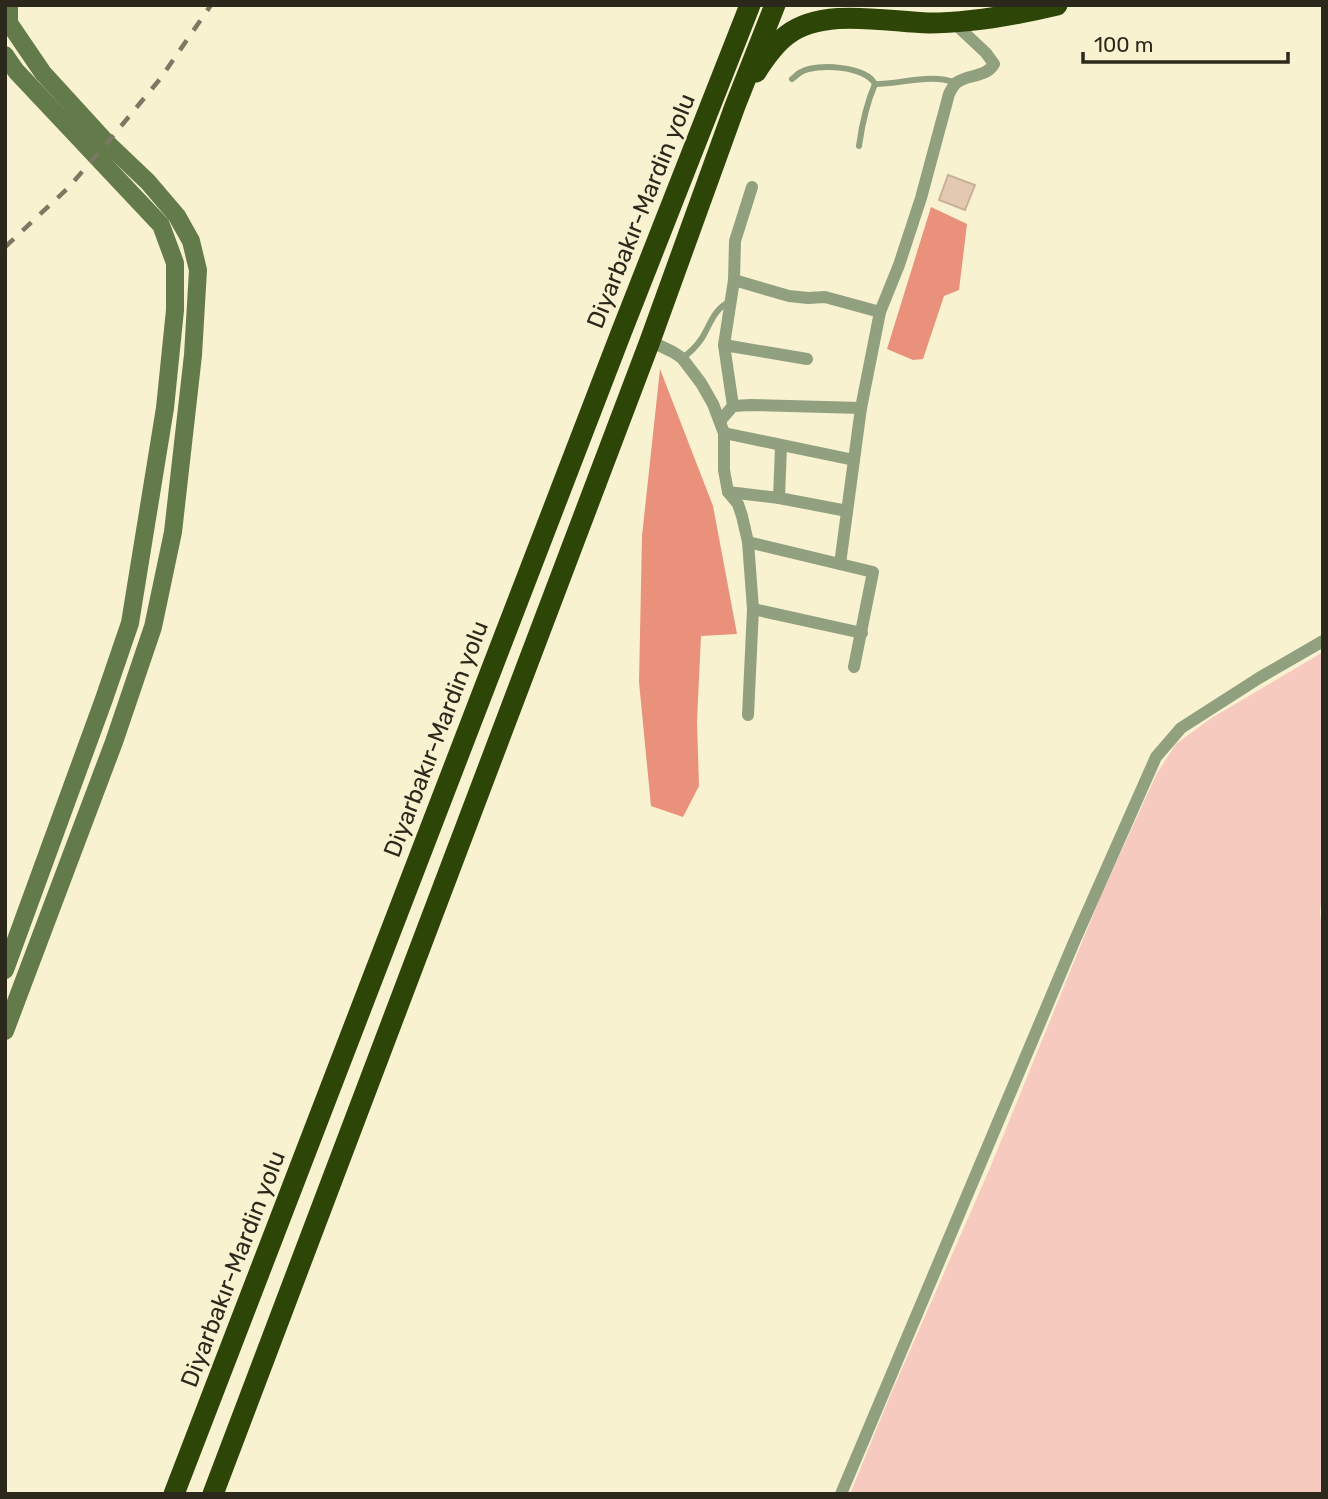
<svg xmlns="http://www.w3.org/2000/svg" width="1328" height="1499" viewBox="0 0 1328 1499" font-family="Rubik,sans-serif">
	<style>
		.green { fill: #f6cabe }
		.forest { fill: #e9917b }
		.building { fill: #e3c9b0; stroke: #c9b098; stroke-width: 2 }
		.lines { fill: none; stroke-linecap: round; stroke-linejoin: round }
		.lane { stroke: #91a180; stroke-width: 6 }
		.street { stroke: #91a180; stroke-width: 12 }
		.secondary { stroke: #637a4a; stroke-width: 18 }
		.highway { stroke: #2d4506; stroke-width: 21 }
		.rail { stroke: #7c7863; stroke-width: 4.5; stroke-dasharray: 12 12; stroke-linecap: butt }
		.labels { text-anchor: middle; stroke-width: 5; stroke-linejoin: round; paint-order: stroke }
		.street-label { font-size: 24px; fill: #2c291c; stroke: #f9f2d0 }
	</style>
	<rect width="100%" height="100%" fill="#f9f2d0"/>
	<path class="green" d="M1323,652V897C1320,906 1318,916 1323,924V1494H850L890,1396L990,1168L1100,898L1157,773L1176,744L1210,719Z"/>
	<g class="forest">
		<path d="M931,207L967,224L959,290L944,296L923,359L913,360L887,349Z"/>
		<path d="M660,369L713,506L737,634L701,636L697,721L699,786L683,817L651,806L639,682L642,536Z"/>
	</g>
	<path class="building" d="M948,175L975,185L965,210L939,200Z"/>
	<g class="lines">
		<g class="lane">
			<path d="M792,79C795,77 797,74 801,72C817,63 866,66 875,84C902,84 931,73 956,83"/>
			<path d="M859,146C862,124 866,105 875,84"/>
			<path d="M682,358C690,353 696,347 702,338C710,325 714,309 729,302"/>
		</g>
		<g class="street">
			<path d="M734,280L789,296L808,298L825,297L880,312"/>
			<path d="M650,341L673,352L682,358L701,383L713,404L724,433V470L728,492L738,504L742,516L748,542L753,609L748,715"/>
			<path d="M724,345L807,359"/>
			<path d="M733,406L724,345L734,280L735,241L752,187"/>
			<path d="M720,421L733,406L751,405L861,408"/>
			<path d="M724,433L854,460"/>
			<path d="M728,492L779,498L847,511"/>
			<path d="M779,498L781,446"/>
			<path d="M748,542L873,572L854,667"/>
			<path d="M840,564L861,408L880,312L899,265L921,198L949,94C951,90 953,86 956,83C967,74 986,78 994,64L986,53L953,22"/>
			<path d="M753,609L862,633"/>
			<path d="M841,1494L1074,942L1156,757L1181,728L1259,678L1323,641"/>
		</g>
		<g class="secondary">
			<path d="M5,55L16,71L161,225L175,263V310L165,408L130,623L104,699L5,970"/>
			<path d="M5,1031L114,742L153,627L173,532L193,355L198,270L191,241L177,216L148,182L107,143L43,73L9,23V5"/>
		</g>
		<g class="highway">
			<path d="M756,72C763,61 776,43 787,35C823,7 887,22 929,23C972,23 1015,15 1057,5"/>
			<path d="M174,1494L621,333L750,5"/>
			<path d="M213,1494L650,341L735,106L775,5"/>
		</g>
		<path class="rail" d="M5,247L68,188L107,143L160,79L211,5"/>
	</g>
	<g class="labels">
		<g class="street-label">
			<text transform="translate(641 211) rotate(-68)" y="8">Diyarbakır-Mardin yolu</text>
			<text transform="translate(436 739) rotate(-69)" y="8">Diyarbakır-Mardin yolu</text>
			<text transform="translate(233 1269) rotate(-69)" y="8">Diyarbakır-Mardin yolu</text>
		</g>
	</g>
	<rect width="1328" height="1499" fill="none" stroke="#2c291c" stroke-width="14"/>
	<path d="M1083 52v10h205v-10" fill="none" stroke="#2c291c" stroke-width="3.5"/>
	<text x="1094" y="52" font-size="21" fill="#2c291c" stroke="#f9f2d0" stroke-width="5" paint-order="stroke">100 m</text>
</svg>
